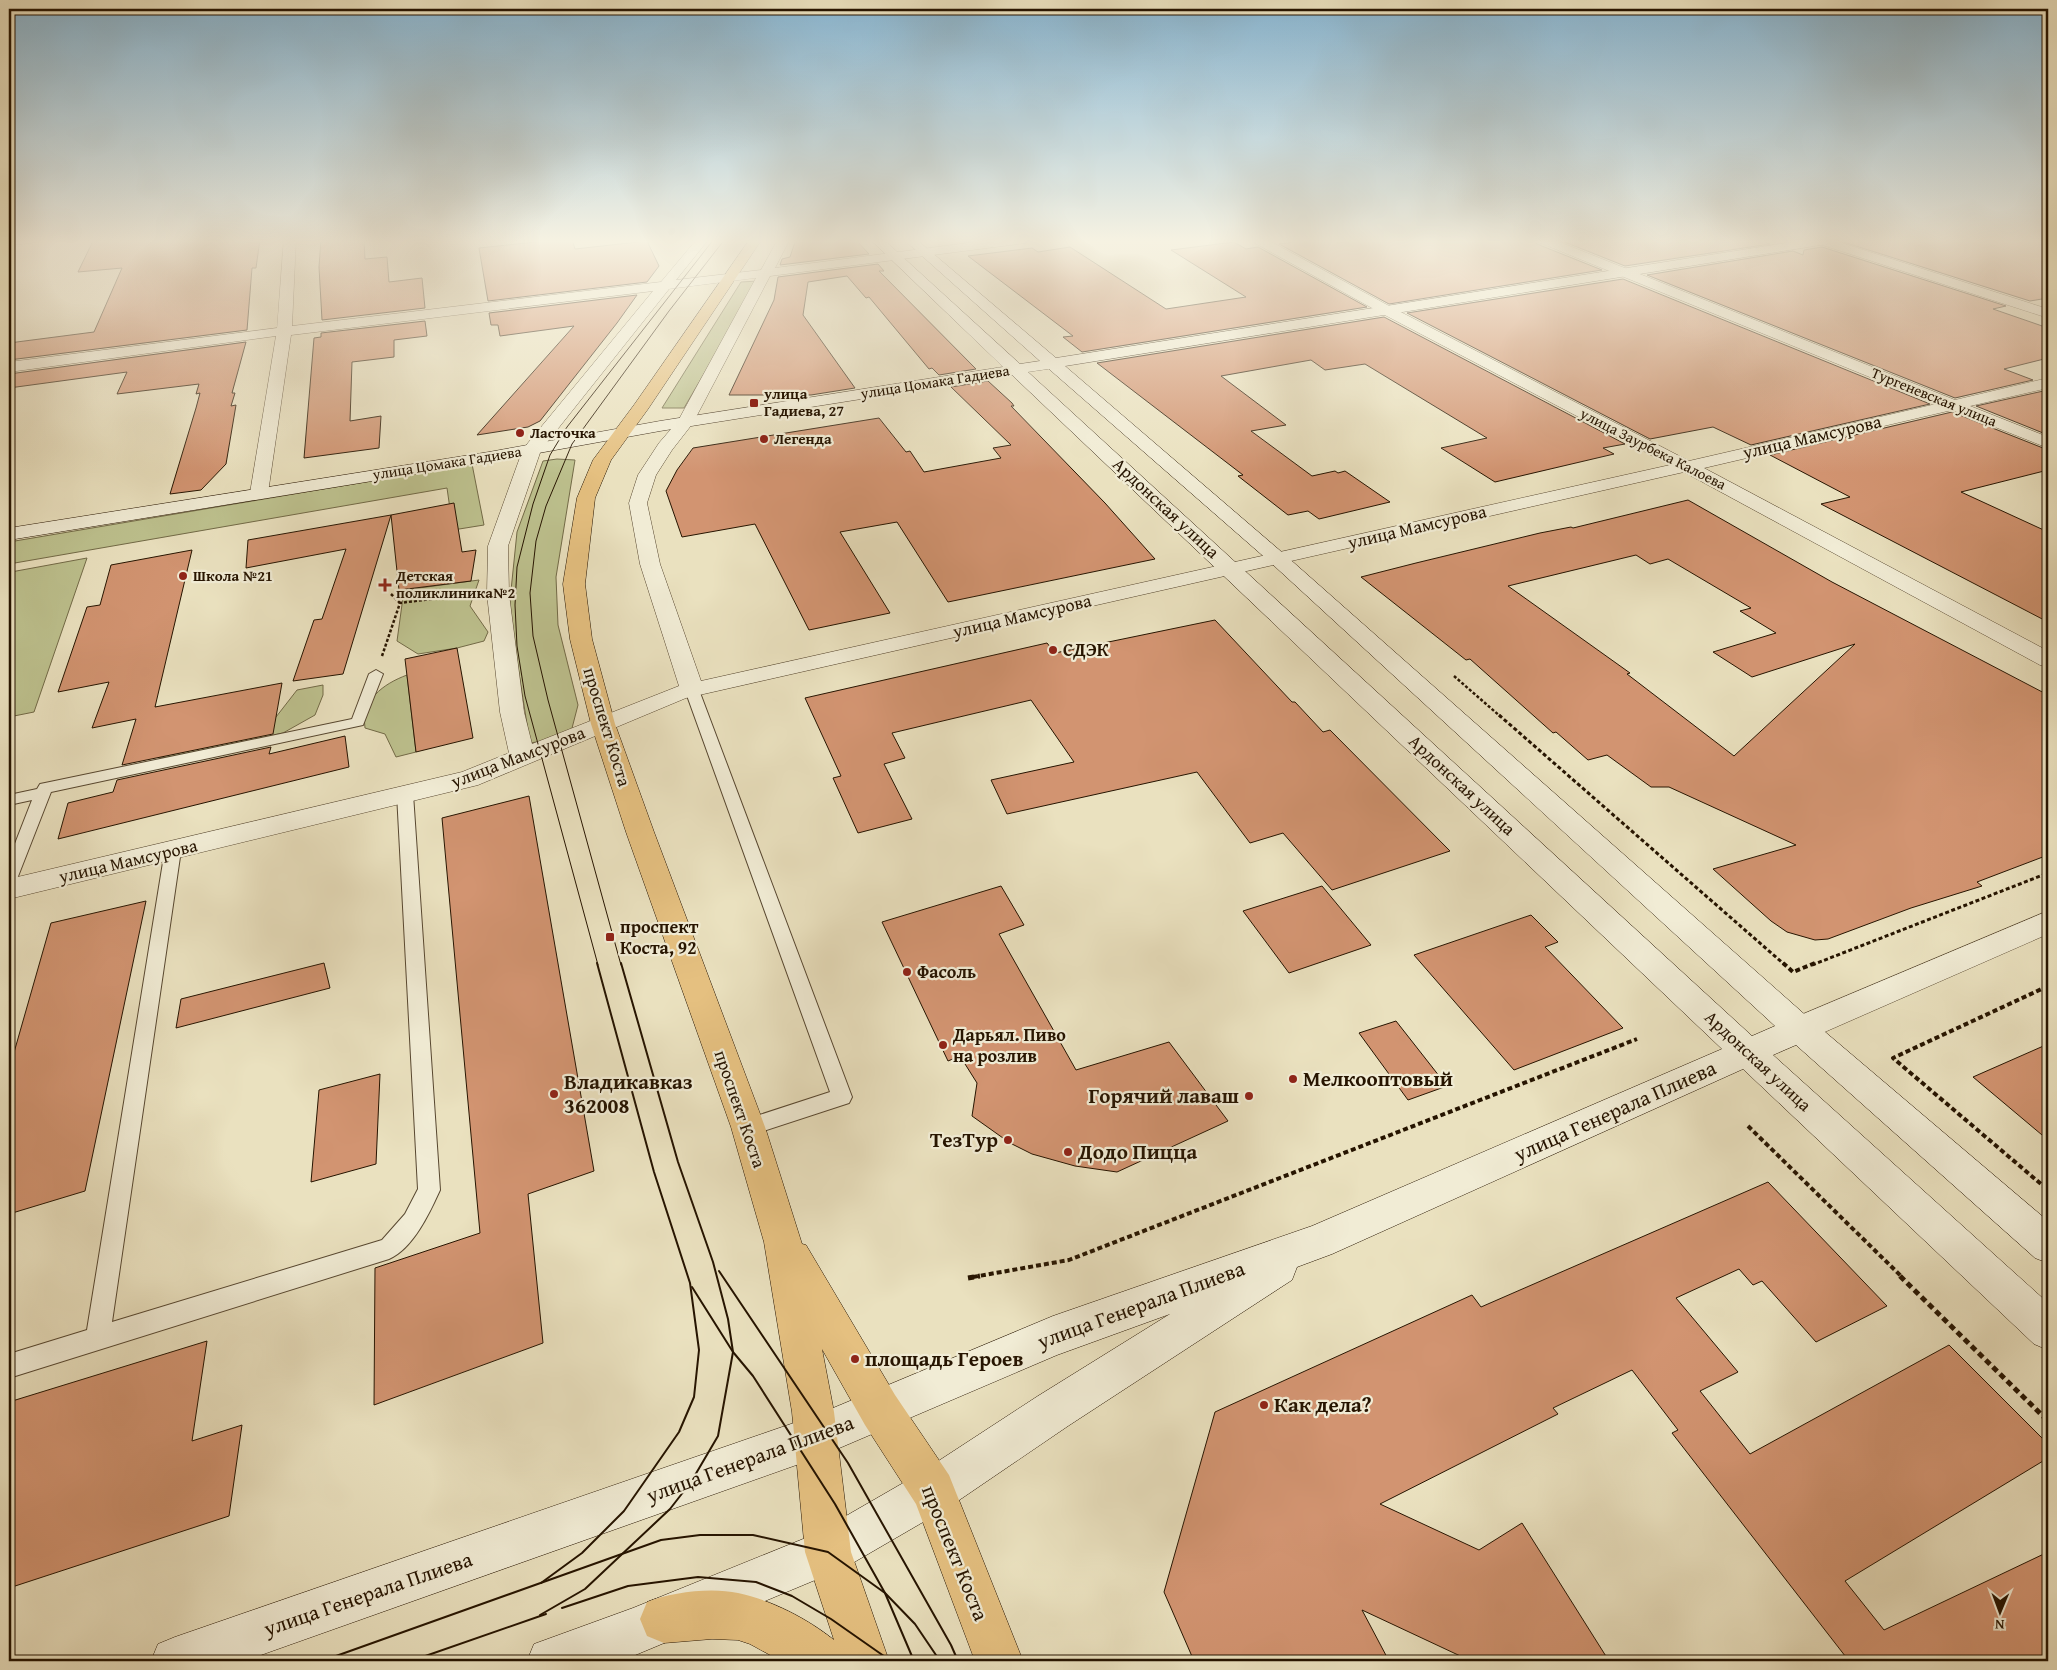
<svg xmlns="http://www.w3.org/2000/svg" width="2057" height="1670" viewBox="0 0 2057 1670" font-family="'Gentium Book Plus',serif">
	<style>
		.green { fill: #bdc18e; stroke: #726a47 }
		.building { fill: #d29471; stroke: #261400; fill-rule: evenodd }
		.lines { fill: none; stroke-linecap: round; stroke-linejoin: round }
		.service-casing { stroke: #574730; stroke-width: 2 }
		.minor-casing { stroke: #574730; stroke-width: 1 }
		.tertiary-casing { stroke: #574730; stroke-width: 1 }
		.secondary-casing { stroke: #261400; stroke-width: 1 }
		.primary-casing { stroke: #261400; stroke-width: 1 }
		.path-far4 { stroke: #261400; stroke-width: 1; stroke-dasharray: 2 1; stroke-linecap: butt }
		.path-far3 { stroke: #261400; stroke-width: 2.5; stroke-dasharray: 3 2; stroke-linecap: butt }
		.path-far2 { stroke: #261400; stroke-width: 3; stroke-dasharray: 4 2.5; stroke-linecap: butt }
		.path-far1 { stroke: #261400; stroke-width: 4; stroke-dasharray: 5 3; stroke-linecap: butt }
		.path { stroke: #261400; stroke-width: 5; stroke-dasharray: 6 4; stroke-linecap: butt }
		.service { fill: #f1ecd5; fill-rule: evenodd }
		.minor { fill: #f1ecd5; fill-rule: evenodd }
		.tertiary { fill: #f1ecd5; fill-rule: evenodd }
		.secondary { fill: #f1ecd5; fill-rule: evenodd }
		.primary { fill: #e5c080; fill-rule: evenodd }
		.tram-far1 { stroke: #261400; stroke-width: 1 }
		.tram { stroke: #261400; stroke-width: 2 }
		.poi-dot { fill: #8f2418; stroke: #f1ecd5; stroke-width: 2 }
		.labels { text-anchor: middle; stroke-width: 4.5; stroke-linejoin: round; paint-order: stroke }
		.far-street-label { font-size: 15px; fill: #261400; stroke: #f1ecd5 }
		.far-poi-label { font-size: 15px; font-weight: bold; fill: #261400; stroke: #f1ecd5; text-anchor: start }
		.street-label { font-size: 18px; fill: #261400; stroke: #f1ecd5 }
		.poi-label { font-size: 18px; font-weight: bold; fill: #261400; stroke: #f1ecd5; text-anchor: start }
		.near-poi-label { font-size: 21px; font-weight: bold; fill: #261400; stroke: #f1ecd5; text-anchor: start }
		.near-street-label { font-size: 21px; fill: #261400; stroke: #f1ecd5 }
	</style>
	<rect width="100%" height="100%" fill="#eae1bf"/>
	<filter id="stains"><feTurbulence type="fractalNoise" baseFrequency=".004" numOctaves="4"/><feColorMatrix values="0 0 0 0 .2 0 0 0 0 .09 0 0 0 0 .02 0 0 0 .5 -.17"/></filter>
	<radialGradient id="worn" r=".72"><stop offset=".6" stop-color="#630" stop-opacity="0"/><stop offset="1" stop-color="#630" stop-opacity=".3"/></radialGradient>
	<g class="green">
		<path d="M758,281L684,408H662L741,282Z"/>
		<path d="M557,459L575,460L556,577L558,625L578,705L571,732L549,740L530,743L509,610L517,532L543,461Z"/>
		<path d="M472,464L484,525L453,530L447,488L9,564V542Z"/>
		<path d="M87,558L34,712L9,717V577L11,572Z"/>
		<path d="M479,580L470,606L488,632L484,641L457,648L418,654L397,641L404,590Z"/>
		<path d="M407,675L416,752L396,757L385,734L365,728C361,700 383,684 407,675Z"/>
		<path d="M323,685V695L315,715L283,733L183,755L159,758L156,756L276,717L297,690Z"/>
	</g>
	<g class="building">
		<path d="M112,239H260L256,268H252L247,330L9,360V343L94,332L122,268L78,272L93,241Z"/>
		<path d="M321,239H364L365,259L387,257L389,282L422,278L425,308L322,320L319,267Z"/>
		<path d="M564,239H572L575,249L647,241L659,266L647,282L488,301L479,248Z"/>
		<path d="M796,239H855L869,254L780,265L782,259L790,257Z"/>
		<path d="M1317,239H1330L1338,243L1366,239H1534L1537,244L1602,270L1389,304L1279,244Z"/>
		<path d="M1557,239H1757L1770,244L1625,266Z"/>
		<path d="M1841,239H2048V298L2030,301L1840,241Z"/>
		<path d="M1234,242L1246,249L1258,247L1367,307L1082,352L1063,337L1073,336L968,256L1032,248L1038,252L1070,247L1166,309L1246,297L1171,250Z"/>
		<path d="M1822,247L2006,306L1993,309L2048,328V358L2004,369L2033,380L1955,398L1647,275L1793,251L1803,255L1804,250Z"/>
		<path d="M878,264L884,271H879L976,369L939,375L932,368L929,369L869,297L866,298L847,276L808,282L803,315L855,388L811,395H729L774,300L778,277Z"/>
		<path d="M1623,279L1930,404L1751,445L1713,427L1650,439L1407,313Z"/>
		<path d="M637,295L617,323L540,421L528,427L477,435L574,326L500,336L498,325H491L489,313Z"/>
		<path d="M1384,317L1625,444L1603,448L1614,454L1495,482L1441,448L1487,438L1365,364L1325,370L1311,360L1221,376L1286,425L1251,431L1312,476L1335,471L1338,473L1345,471L1390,502L1319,519L1308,511L1288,515L1238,476L1243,475L1097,363Z"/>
		<path d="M425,321L427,336L394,340V357L352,362L350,421L381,416L379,448L304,458L314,338L321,337V333Z"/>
		<path d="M246,342L232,393H235L231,406L236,405L226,464L201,490L170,494L196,408L200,393L196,394L199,384L117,394L127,372L9,388V374Z"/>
		<path d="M988,381L1012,403L1014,406H1011L1105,503L1155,559L948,602L897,522L840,532L890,613L809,630L755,524L682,537L666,491L677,470L693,448L879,418L906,452L910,451L924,472L1001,458L993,448L1011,445L951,387Z"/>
		<path d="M2048,390V435L1976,406Z"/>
		<path d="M1952,412L2048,450V470L1961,492L2048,532V622L1821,504L1850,497L1770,455Z"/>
		<path d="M1688,500L1832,582L2048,695V855L1977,882L1982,886L1911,908L1828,939L1815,940L1787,932L1771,921L1713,869L1796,845L1669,787H1651L1607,755L1588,760L1556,732L1553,733L1470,659L1466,660L1361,577L1416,563L1540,533L1571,527L1573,528ZM1636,555L1650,564L1668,559L1751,608L1740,611L1776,633L1713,652L1752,677L1855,644L1734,756L1627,674L1630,673L1508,586Z"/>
		<path d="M454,503L462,552L476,550L471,581L399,590L391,515Z"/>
		<path d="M391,515L343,674L293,681L314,620L322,619L346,549L246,568L248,540Z"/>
		<path d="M192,550L155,707L282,683L273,734L122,765L136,719L92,728L109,682L58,692L87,607L100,605L111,565Z"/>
		<path d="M1215,620L1292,702H1295L1323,732L1330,730L1450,851L1332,890L1283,833L1250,843L1197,772L1007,814L991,780L1074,762L1031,700L892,733L905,758L884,764L912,819L858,833L833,778L841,776L805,698L1047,643L1055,653Z"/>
		<path d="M457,648L473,738L416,752L405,659Z"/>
		<path d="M345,736L349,767L58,839L68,803L113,792L117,780L271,747L269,754Z"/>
		<path d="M529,796L594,1171L528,1194L543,1343L374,1405L375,1268L480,1233L442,818Z"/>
		<path d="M1001,886L1024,925L999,934L1076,1070L1169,1042L1228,1121L1117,1172L1075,1166L1032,1154L1010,1143L972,1116L977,1083L960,1056L948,1061L882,922Z"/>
		<path d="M1322,886L1371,945L1289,973L1243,911Z"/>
		<path d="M146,901L85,1191L9,1214V1070L51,923Z"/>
		<path d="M1531,915L1558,942L1545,947L1623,1028L1514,1070L1414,955Z"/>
		<path d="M324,963L330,988L176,1028L181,999Z"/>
		<path d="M1396,1021L1447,1086L1408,1100L1359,1033Z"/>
		<path d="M2048,1044V1140L1973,1077Z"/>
		<path d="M380,1074L376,1164L311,1182L319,1090Z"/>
		<path d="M1768,1182L1887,1306L1816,1342L1762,1281L1753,1285L1739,1269L1676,1298L1738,1372L1700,1391L1750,1454L1949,1345L2048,1444V1458L1845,1581L1884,1630L2048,1552V1661H1849L1672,1433L1678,1430L1632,1370L1553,1408L1558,1414L1380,1504L1479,1550L1522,1523L1609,1661H1471L1362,1610L1389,1661H1194L1164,1592L1215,1412L1472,1295L1481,1307Z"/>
		<path d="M207,1341L192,1441L242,1425L229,1516L9,1588V1402Z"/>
	</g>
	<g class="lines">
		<defs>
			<g id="service">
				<path d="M376,670L383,674L363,725L51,792L17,879L15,883L9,885V859L32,800L9,805V795L37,789L40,784L45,783L352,719L369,674Z"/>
				<path d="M692,686L699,690L852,1097L849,1103L748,1136L741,1133L738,1127L741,1121L830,1092L685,690Z"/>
				<path d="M405,789L411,790L413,794L440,1190C430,1212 413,1249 389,1259L9,1378V1354L87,1330L165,850L167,846L173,844L179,846L181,850L112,1322L382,1240L405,1214L418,1189L397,794L399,790Z"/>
			</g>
			<g id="minor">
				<path d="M9,239H37L31,243L9,245Z"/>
				<path d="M284,239H296L292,326L661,282L697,239H709L676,280L761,270L778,239H790L775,268L999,239H1032L1026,243L770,276L693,423L672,450L656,475L647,503L660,564L701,681L1670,465L1381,313L1253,242L1251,239H1266L1391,307L1689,461L1936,404L1538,242L1536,239H1552L1955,400L2048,378V388L1970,406L2048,437V448L1952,410L1704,468L2048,651V667L2040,665L1684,472L686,698L478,785L9,899V879L462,772L509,753L500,712L487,594L488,546L523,449L653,291L291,335L268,493L266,497L259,499L252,497L250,493L276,336L9,372V362L277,328ZM756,278L678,421L659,443L638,475L629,503L640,564L679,686L532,744L524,712L509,594L508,546L541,450L669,289Z"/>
				<path d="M1811,239H1829L2048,309V318L1813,242Z"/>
			</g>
			<path id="tertiary" d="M2048,911V934L1811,1038L1800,1042L1789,1038L1784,1029L1789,1020Z"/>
			<path id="secondary" d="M870,239H883L1020,364L1040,361L903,239H916L1056,358L1811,239H1839L1833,243L1065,366L1284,554L1811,1020L2048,1221V1263L2035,1258L1796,1045L1773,1055L2048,1303V1350L2034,1344L1743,1069L1332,1254L1297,1267L1292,1280L1068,1426L949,1507L844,1568L633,1656L618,1661H527L534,1644L633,1608L813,1535L917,1475L1038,1396L1170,1314L1057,1355L816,1458L244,1661H151L158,1644L175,1637L814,1416L1053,1316L1312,1226L1722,1049L1012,375L660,431L489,462L9,540V528L489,452L660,421L1003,367ZM1049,369L1270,562L1775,1026L1752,1036L1028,372Z"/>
			<path id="primary" d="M750,239H762L648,409L611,460L595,498L585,584L592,639L615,724L654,832L765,1127L802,1244L806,1245L895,1395L949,1475L1023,1661H975L916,1504L865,1425L822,1349L834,1412L851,1552L889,1661H781L750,1644L738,1640L712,1639L664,1643L647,1636L640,1619L647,1602C671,1592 712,1587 738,1593C771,1600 808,1619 834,1640L805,1552L792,1412L764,1242L731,1127L626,832L591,724L570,639L563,584L577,498L593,460L634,405Z"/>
		</defs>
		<use href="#service" class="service-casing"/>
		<use href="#minor" class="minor-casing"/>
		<use href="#tertiary" class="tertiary-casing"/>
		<use href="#secondary" class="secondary-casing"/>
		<use href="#primary" class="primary-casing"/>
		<g class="path-far4">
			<path d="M54,241L81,239"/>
			<path d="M1050,242L1077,239"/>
		</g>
		<g class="path-far3">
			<path d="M391,594L400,603"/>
			<path d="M382,656L400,603L470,594"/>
			<path d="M1454,676L1501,717"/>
		</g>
		<g class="path-far2">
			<path d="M1499,715L1785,965"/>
			<path d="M1812,965L2048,873"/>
		</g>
		<g class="path-far1">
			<path d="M1783,963L1793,972L1815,963"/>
			<path d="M2048,986L1893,1058L2048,1190"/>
			<path d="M1748,1126L1902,1277"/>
			<path d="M973,1277L1069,1260L1637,1039"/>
		</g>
		<g class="path">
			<path d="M1900,1276L2048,1421"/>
			<path d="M968,1278L980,1276"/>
		</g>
		<use href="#service" class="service"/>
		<use href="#minor" class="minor"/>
		<use href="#tertiary" class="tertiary"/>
		<use href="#secondary" class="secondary"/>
		<use href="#primary" class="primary"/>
		<g class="tram-far1">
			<path d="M598,965L525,696L517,646L515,605L517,567L533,504L550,455L567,427L714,239"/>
			<path d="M621,965L548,700L533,636L530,593L536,541L546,506L572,444L669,311L725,239"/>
		</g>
		<g class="tram">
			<path d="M719,1271L848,1463L951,1645L958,1661"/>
			<path d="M692,1287L733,1352L753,1376L835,1504L885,1593L914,1661"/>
			<path d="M541,1583L582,1553L624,1511L679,1432L694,1397L699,1350L690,1283L654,1172L597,963"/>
			<path d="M562,1608L628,1586L698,1577L756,1582L792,1596L831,1619L891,1661"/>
			<path d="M540,1615L585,1589L670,1509L691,1482L718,1436L733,1352L728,1319L713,1262L678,1162L621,963"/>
			<path d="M322,1661L661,1540L700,1535H753L828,1552L885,1593L915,1624L940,1661"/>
			<path d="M411,1661L546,1614"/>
		</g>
	</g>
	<linearGradient id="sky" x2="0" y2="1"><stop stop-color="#88b7d4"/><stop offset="0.51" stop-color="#f6f2e2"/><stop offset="1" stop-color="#f6f2e2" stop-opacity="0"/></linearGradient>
	<rect width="2057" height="473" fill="url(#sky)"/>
	<g class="poi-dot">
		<rect x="749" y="398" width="10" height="10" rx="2.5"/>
		<circle cx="520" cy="433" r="5"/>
		<circle cx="764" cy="439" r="5"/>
		<circle cx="183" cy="576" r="5"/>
		<path d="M382.5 577.5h5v5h5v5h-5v5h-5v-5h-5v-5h5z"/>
		<circle cx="1053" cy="650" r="5"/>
		<rect x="605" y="932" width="10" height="10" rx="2.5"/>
		<circle cx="907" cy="972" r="5"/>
		<circle cx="943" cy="1045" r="5"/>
		<circle cx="1293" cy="1079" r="5"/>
		<circle cx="554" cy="1094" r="5"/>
		<circle cx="1249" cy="1096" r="5"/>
		<circle cx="1008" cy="1140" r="5"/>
		<circle cx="1068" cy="1152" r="5"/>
		<circle cx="855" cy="1359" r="5"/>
		<circle cx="1264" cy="1405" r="5"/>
	</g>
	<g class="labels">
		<g class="far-street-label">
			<text transform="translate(935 382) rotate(-9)" y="5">улица Цомака Гадиева</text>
			<text transform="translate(1934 397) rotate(22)" y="5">Тургеневская улица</text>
			<text transform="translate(1653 449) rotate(27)" y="5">улица Заурбека Калоева</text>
			<text transform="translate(447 463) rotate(-9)" y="5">улица Цомака Гадиева</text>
		</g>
		<g class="far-poi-label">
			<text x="764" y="399">улица<tspan x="764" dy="17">Гадиева, 27</tspan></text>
			<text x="530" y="438">Ласточка</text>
			<text x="774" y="444">Легенда</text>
			<text x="193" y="581">Школа №21</text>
			<text x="396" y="581">Детская<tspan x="396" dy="17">поликлиника№2</tspan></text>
		</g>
		<g class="street-label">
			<text transform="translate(1812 437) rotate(-13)" y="6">улица Мамсурова</text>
			<text transform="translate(1166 508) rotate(43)" y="6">Ардонская улица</text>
			<text transform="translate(1417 527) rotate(-13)" y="6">улица Мамсурова</text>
			<text transform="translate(1022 616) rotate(-13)" y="6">улица Мамсурова</text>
			<text transform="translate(607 727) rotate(73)" y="6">проспект Коста</text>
			<text transform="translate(518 757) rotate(-21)" y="6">улица Мамсурова</text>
			<text transform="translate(1462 785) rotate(43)" y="6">Ардонская улица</text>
			<text transform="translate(128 861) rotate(-13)" y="6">улица Мамсурова</text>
			<text transform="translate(1758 1061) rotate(43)" y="6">Ардонская улица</text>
			<text transform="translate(740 1109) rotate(71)" y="6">проспект Коста</text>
		</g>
		<g class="poi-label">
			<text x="1063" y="656">СДЭК</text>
			<text x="620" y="933">проспект<tspan x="620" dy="21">Коста, 92</tspan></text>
			<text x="917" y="978">Фасоль</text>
			<text x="953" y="1041">Дарьял. Пиво<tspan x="953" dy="21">на розлив</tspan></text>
		</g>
		<g class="near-poi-label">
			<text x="1303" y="1086">Мелкооптовый</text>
			<text x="564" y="1089">Владикавказ<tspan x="564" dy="24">362008</tspan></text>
			<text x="1239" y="1103" text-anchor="end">Горячий лаваш</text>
			<text x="998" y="1147" text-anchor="end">ТезТур</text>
			<text x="1078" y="1159">Додо Пицца</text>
			<text x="865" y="1366">площадь Героев</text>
			<text x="1274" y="1412">Как дела?</text>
		</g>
		<g class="near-street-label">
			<text transform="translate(1615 1111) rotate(-24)" y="7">улица Генерала Плиева</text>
			<text transform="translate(1141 1305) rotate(-20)" y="7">улица Генерала Плиева</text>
			<text transform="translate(750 1459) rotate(-20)" y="7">улица Генерала Плиева</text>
			<text transform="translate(955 1553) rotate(68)" y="7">проспект Коста</text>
			<text transform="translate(368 1594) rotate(-19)" y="7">улица Генерала Плиева</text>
		</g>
	</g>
	<rect width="2057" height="1670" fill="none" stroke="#eae1bf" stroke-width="30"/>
	<rect x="10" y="10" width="2037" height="1650" fill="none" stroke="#261400" stroke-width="2.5"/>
	<rect x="15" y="15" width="2027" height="1640" fill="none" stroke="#261400"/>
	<g transform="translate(2000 1612) rotate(181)" stroke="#f1ecd5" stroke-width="4" paint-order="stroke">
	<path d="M0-4L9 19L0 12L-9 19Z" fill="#261400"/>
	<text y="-8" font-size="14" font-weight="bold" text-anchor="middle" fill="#261400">N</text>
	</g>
	<rect width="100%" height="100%" filter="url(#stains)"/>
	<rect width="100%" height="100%" fill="url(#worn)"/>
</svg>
